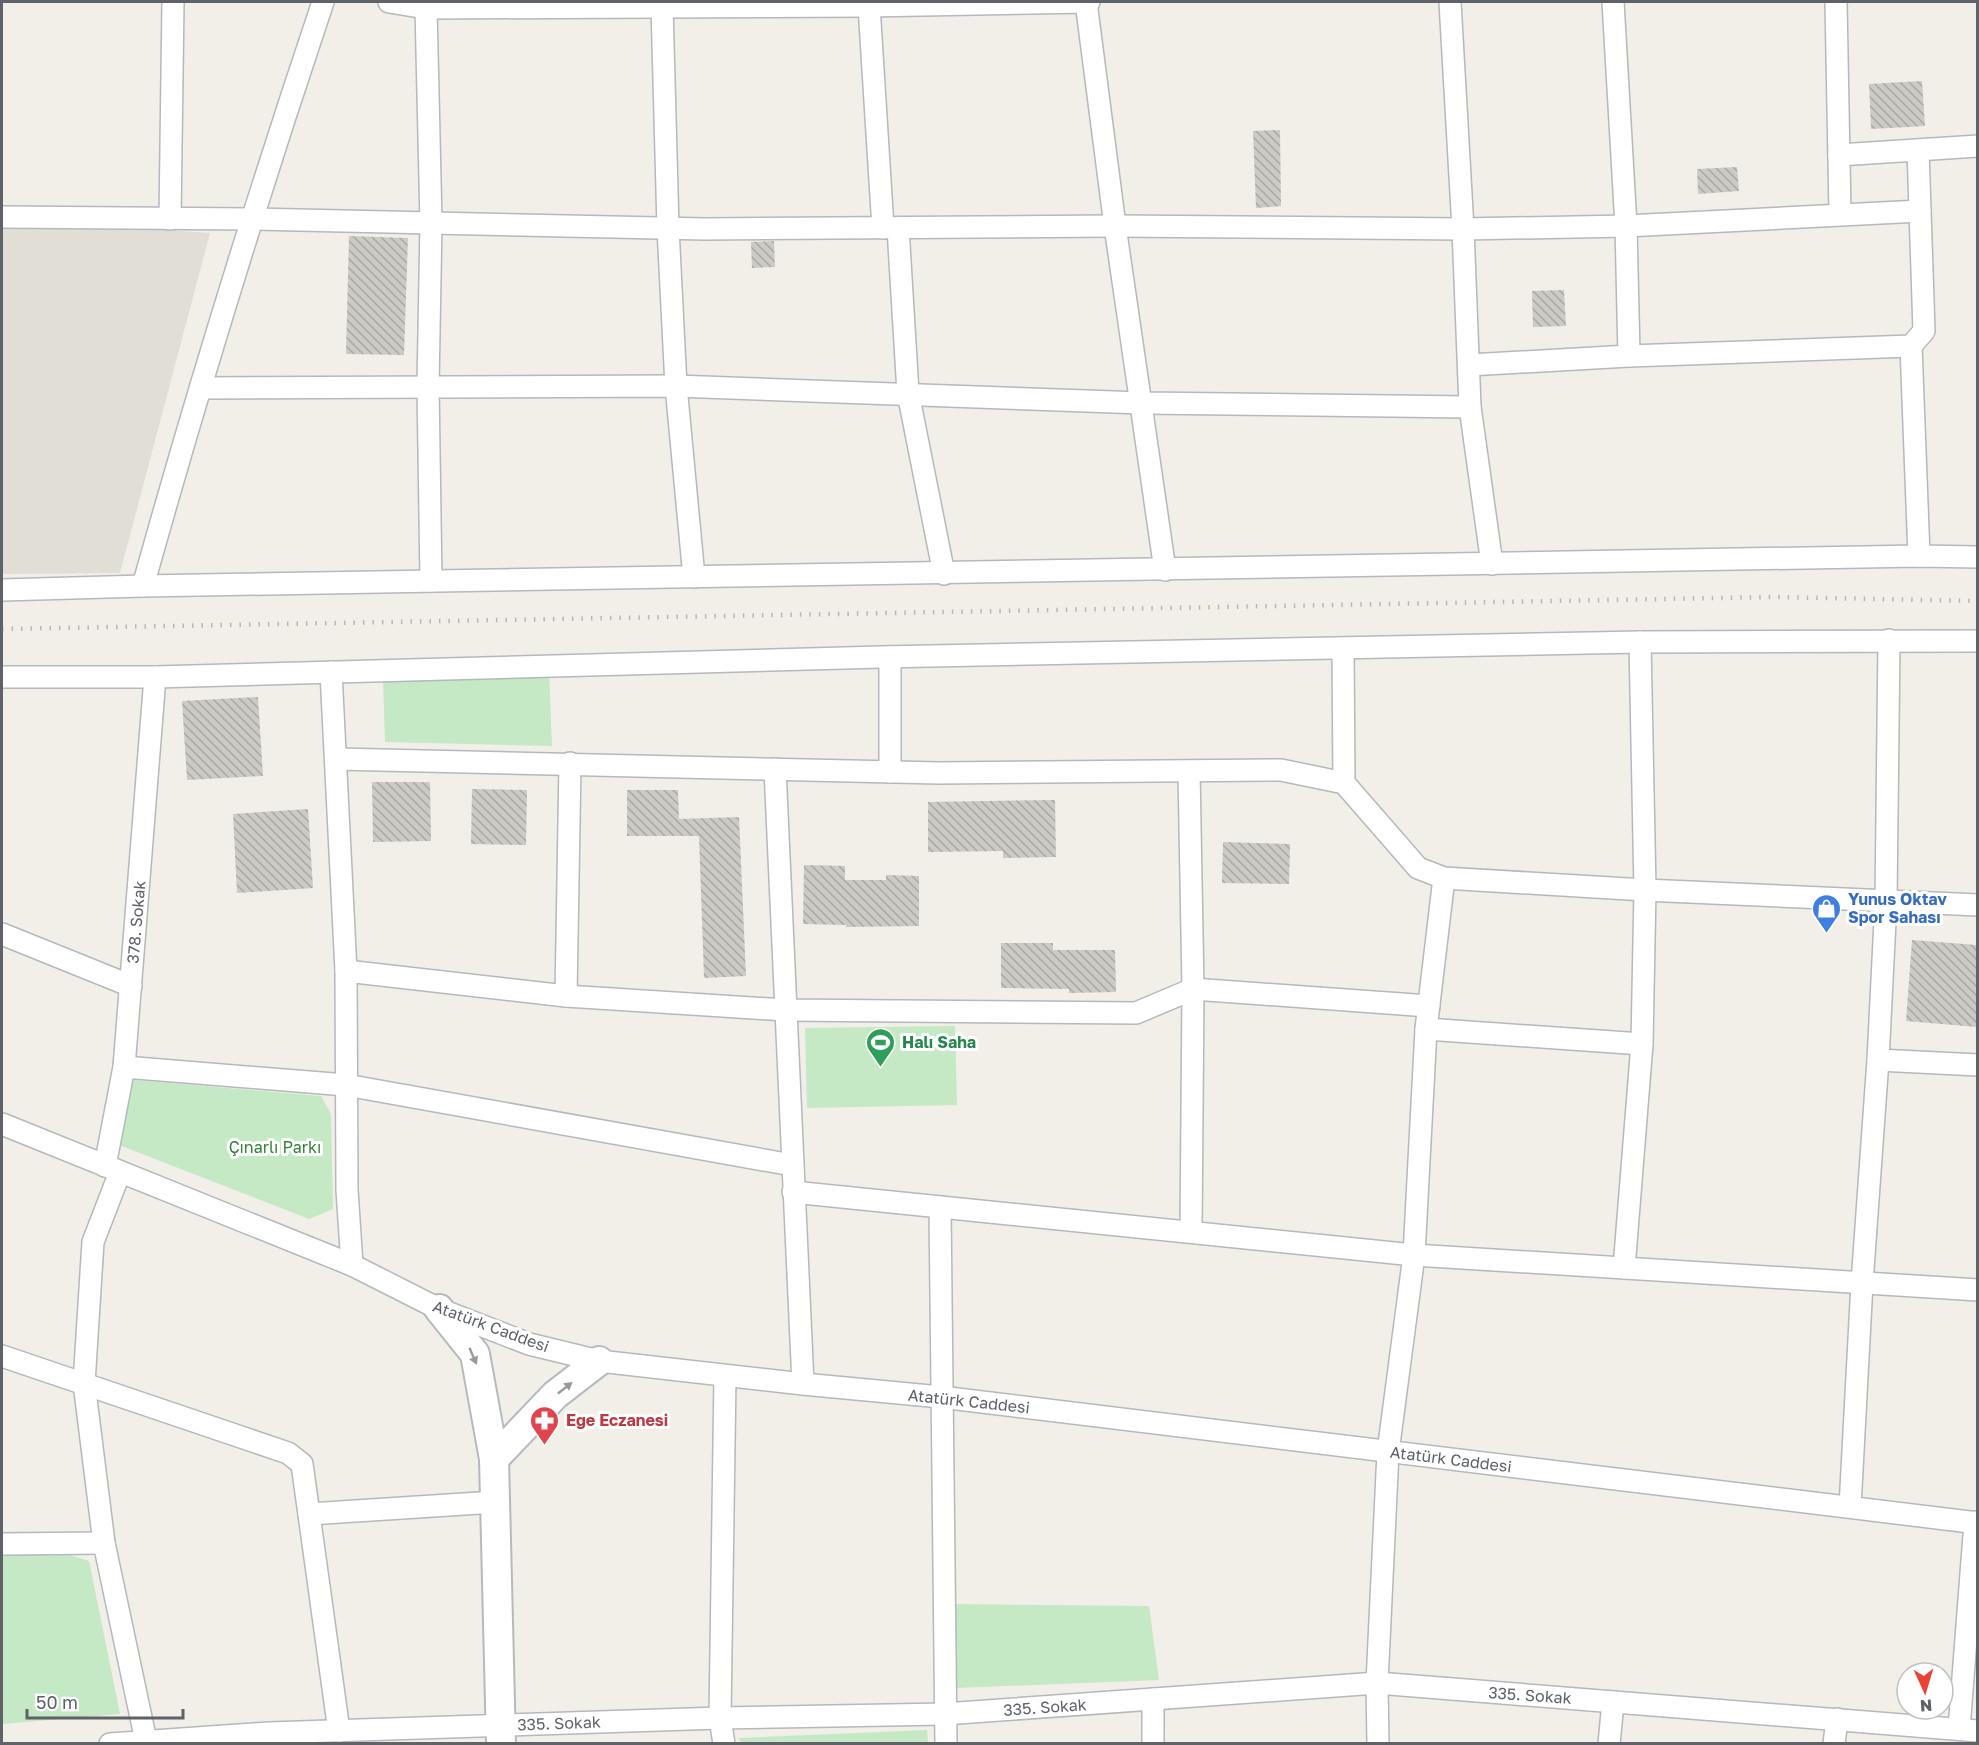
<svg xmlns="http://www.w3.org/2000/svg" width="1979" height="1745" viewBox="0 0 1979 1745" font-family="'Golos Text',sans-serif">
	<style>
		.education { fill: #e1ded6 }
		.green { fill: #c5e8c5 }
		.building { fill: url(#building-back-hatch) }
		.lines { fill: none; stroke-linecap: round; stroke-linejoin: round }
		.street-casing { stroke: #b5b8bc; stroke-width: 24 }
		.secondary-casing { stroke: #b6babf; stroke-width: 32 }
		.street { stroke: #fff; stroke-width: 21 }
		.secondary { stroke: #fff; stroke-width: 28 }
		.rail { stroke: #b6b7b8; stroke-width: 4.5; stroke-dasharray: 1.5 8; stroke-linecap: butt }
		.oneway { fill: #979a9d }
		.labels { text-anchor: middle; stroke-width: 6; stroke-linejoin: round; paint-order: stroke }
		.shop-label { font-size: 16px; font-weight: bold; fill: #366cbe; stroke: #fff; text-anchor: start }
		.street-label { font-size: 16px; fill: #5f6368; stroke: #fff }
		.leisure-label { font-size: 16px; font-weight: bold; fill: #27864d; stroke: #fff; text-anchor: start }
		.park-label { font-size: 16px; fill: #348238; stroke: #fff }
		.health-label { font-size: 16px; font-weight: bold; fill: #be3a42; stroke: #fff; text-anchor: start }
	</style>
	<defs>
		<pattern id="building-back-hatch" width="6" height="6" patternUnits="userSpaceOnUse" patternTransform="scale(1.5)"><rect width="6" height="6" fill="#cccac5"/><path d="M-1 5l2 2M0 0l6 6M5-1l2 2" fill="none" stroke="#a9a8a4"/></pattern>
	</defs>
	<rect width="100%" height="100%" fill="#f1efe8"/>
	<path class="education" d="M2,224H82L210,233L120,573L2,574Z"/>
	<g class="green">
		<path d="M549,671L552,746L385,742L383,678Z"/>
		<path d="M955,1026L957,1105L807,1108L805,1028Z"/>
		<path d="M134,1080L321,1096L331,1114L333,1209L309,1219L119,1145L126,1084Z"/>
		<path d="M2,1553L67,1554L89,1561L120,1714L2,1724Z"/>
		<path d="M954,1604L1149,1606L1159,1680L957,1688Z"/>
		<path d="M927,1730L928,1744H743L738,1738Z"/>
	</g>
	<g class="building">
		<path d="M1922,81L1925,126L1871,129L1869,84Z"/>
		<path d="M1280,130L1281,206L1256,208L1253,131Z"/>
		<path d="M1737,167L1739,191L1698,194L1697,169Z"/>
		<path d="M349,236L408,238L404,355L346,354Z"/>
		<path d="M774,241L775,267L752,268L751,242Z"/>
		<path d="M1564,290L1566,326L1533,327L1532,291Z"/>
		<path d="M258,697L263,776L187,780L182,701Z"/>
		<path d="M372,782H430L431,841L373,842Z"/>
		<path d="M472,789L527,790L526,845L471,844Z"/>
		<path d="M627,790H678L679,819L739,817L746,976L704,978L699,836H627Z"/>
		<path d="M1055,800L1056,857L1003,858V851L928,852V802Z"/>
		<path d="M308,809L313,888L237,893L233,814Z"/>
		<path d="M1223,842L1290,844L1289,884L1222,883Z"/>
		<path d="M804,865L845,866V880H886V875L919,876V926L846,927V925L803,924Z"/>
		<path d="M1912,940L1977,945V1027L1906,1021Z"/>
		<path d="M1001,943H1053V950H1115L1116,992L1069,993V989L1001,988Z"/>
	</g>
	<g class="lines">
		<defs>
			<g id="street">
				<path d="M389,2L426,8L869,6L1089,2"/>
				<path d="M1086,2L1115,226L1165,570"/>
				<path d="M1450,2L1463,229L1470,407L1492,564"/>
				<path d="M1613,2L1626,226L1629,356"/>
				<path d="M1836,2L1840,214"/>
				<path d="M662,6L668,228L676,386L694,577"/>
				<path d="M869,6L883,228"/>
				<path d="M426,8L431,223L428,386L431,581"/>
				<path d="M1839,155L1978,146"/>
				<path d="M2,217L252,219L705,229L1115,226L1463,229L1626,226L1920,211"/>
				<path d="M170,219L173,2"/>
				<path d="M898,228L908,393L944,574"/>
				<path d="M1911,346L1919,556"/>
				<path d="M1469,365L1629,356L1911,346L1924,331L1918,150"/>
				<path d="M201,388L676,386L1142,403L1470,407"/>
				<path d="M143,586C198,389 258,195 323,2"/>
				<path d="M2,590L143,586L1919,556L1978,557"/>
				<path d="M1343,648L1344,783"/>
				<path d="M890,657V772"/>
				<path d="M331,672L346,971L347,1190L352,1265"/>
				<path d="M2,677H155L881,657L1640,642L1978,641"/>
				<path d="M337,759L939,773L1281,770L1344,783L1418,868L1444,878L1645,890L1978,905"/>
				<path d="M775,769L803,1384"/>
				<path d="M1189,771L1193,989L1191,1232"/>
				<path d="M2,934L131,986"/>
				<path d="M346,971L566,996L785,1010L1136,1013L1193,989L1429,1006"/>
				<path d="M566,996L570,763"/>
				<path d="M1426,1029L1642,1044"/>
				<path d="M1878,1060L1978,1065"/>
				<path d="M124,1067L346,1085L792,1165"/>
				<path d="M2,1124L352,1265L439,1309L529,1344L599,1361L803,1384L941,1397L1978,1523"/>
				<path d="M105,1166L124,1067L155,677"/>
				<path d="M120,1172L93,1242L84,1383L104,1543L146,1741"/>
				<path d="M793,1192L1414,1255L1978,1290"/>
				<path d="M940,1207L946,1744"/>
				<path d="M1624,1268L1642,1044L1645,890L1640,642"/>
				<path d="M2,1356L288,1453L302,1464L339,1731"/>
				<path d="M1850,1507L1862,1283L1878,1060L1886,901L1889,640"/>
				<path d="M309,1514L495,1502"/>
				<path d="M2,1544L104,1543"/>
				<path d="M1959,1729L1975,1522"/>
				<path d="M110,1744L269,1733L720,1718L944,1714L1377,1683L1978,1731"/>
				<path d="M724,1744L720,1718L725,1376"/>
				<path d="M1153,1744V1699"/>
				<path d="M1378,1744L1377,1683L1388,1452L1414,1255L1426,1029L1444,878"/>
				<path d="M1609,1744L1613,1702"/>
				<path d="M1834,1744L1837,1719"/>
			</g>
			<g id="secondary">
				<path d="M439,1309L475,1354L494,1459L501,1744"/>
				<path d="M494,1459L555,1395L599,1361"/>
			</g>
		</defs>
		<use href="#street" class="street-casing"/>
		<use href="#secondary" class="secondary-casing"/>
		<use href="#street" class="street"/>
		<use href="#secondary" class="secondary"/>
		<path class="rail" d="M2,629L1774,597L1978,601"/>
	</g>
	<defs><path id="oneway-solid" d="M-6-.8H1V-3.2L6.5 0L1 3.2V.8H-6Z" transform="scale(1.5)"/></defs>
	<g class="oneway">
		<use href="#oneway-solid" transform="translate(473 1356) rotate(67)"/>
		<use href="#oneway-solid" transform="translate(565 1388) rotate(-38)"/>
	</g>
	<defs>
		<symbol id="shop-pin" viewBox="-11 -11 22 30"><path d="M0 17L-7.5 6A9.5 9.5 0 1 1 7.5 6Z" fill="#3f7fe0" stroke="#fff"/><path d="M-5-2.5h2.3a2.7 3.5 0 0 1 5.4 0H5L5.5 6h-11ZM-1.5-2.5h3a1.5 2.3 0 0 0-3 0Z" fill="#fff"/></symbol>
		<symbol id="stadium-pin" viewBox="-11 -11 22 30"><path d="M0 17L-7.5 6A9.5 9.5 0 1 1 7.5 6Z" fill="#2e9e5b" stroke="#fff"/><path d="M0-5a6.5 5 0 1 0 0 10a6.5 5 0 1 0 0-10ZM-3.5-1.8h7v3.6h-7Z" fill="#fff"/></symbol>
		<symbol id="pharmacy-pin" viewBox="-11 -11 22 30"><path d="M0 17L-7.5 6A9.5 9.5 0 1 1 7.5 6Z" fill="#e0444e" stroke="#fff"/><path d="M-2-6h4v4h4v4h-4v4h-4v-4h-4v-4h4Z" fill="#fff"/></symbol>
	</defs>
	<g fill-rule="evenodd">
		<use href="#shop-pin" x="1810" y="892" width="33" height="45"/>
		<use href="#stadium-pin" x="864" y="1026" width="33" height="45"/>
		<use href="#pharmacy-pin" x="528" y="1404" width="33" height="45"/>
	</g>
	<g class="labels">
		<g class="shop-label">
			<text x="1848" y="905">Yunus Oktav<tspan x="1848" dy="18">Spor Sahası</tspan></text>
		</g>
		<g class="street-label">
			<text transform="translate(136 922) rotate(-85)" y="6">378. Sokak</text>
			<text transform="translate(491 1326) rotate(20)" y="6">Atatürk Caddesi</text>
			<text transform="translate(969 1401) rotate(6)" y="6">Atatürk Caddesi</text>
			<text transform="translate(1451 1459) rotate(7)" y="6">Atatürk Caddesi</text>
			<text transform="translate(1530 1695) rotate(4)" y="6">335. Sokak</text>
			<text transform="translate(1045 1707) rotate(-4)" y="6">335. Sokak</text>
			<text transform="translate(559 1723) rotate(-2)" y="6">335. Sokak</text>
		</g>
		<g class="leisure-label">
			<text x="902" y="1048">Halı Saha</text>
		</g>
		<g class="park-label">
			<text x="275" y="1153">Çınarlı Parkı</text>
		</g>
		<g class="health-label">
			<text x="566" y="1426">Ege Eczanesi</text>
		</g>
	</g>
	<rect width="1979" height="1745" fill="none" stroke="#5f6368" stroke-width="6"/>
	<g transform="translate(1925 1691) rotate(176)"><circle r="28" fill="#ffffff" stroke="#bfc1c3" stroke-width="1.5"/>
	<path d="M0-4.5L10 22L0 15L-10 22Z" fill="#ea4335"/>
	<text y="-9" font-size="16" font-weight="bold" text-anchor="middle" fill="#5f6368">N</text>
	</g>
	<path d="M27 1709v9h156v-9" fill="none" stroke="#5f6368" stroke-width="3"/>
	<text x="36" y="1709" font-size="18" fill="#5f6368" stroke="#ffffff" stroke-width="4.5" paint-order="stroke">50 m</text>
</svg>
